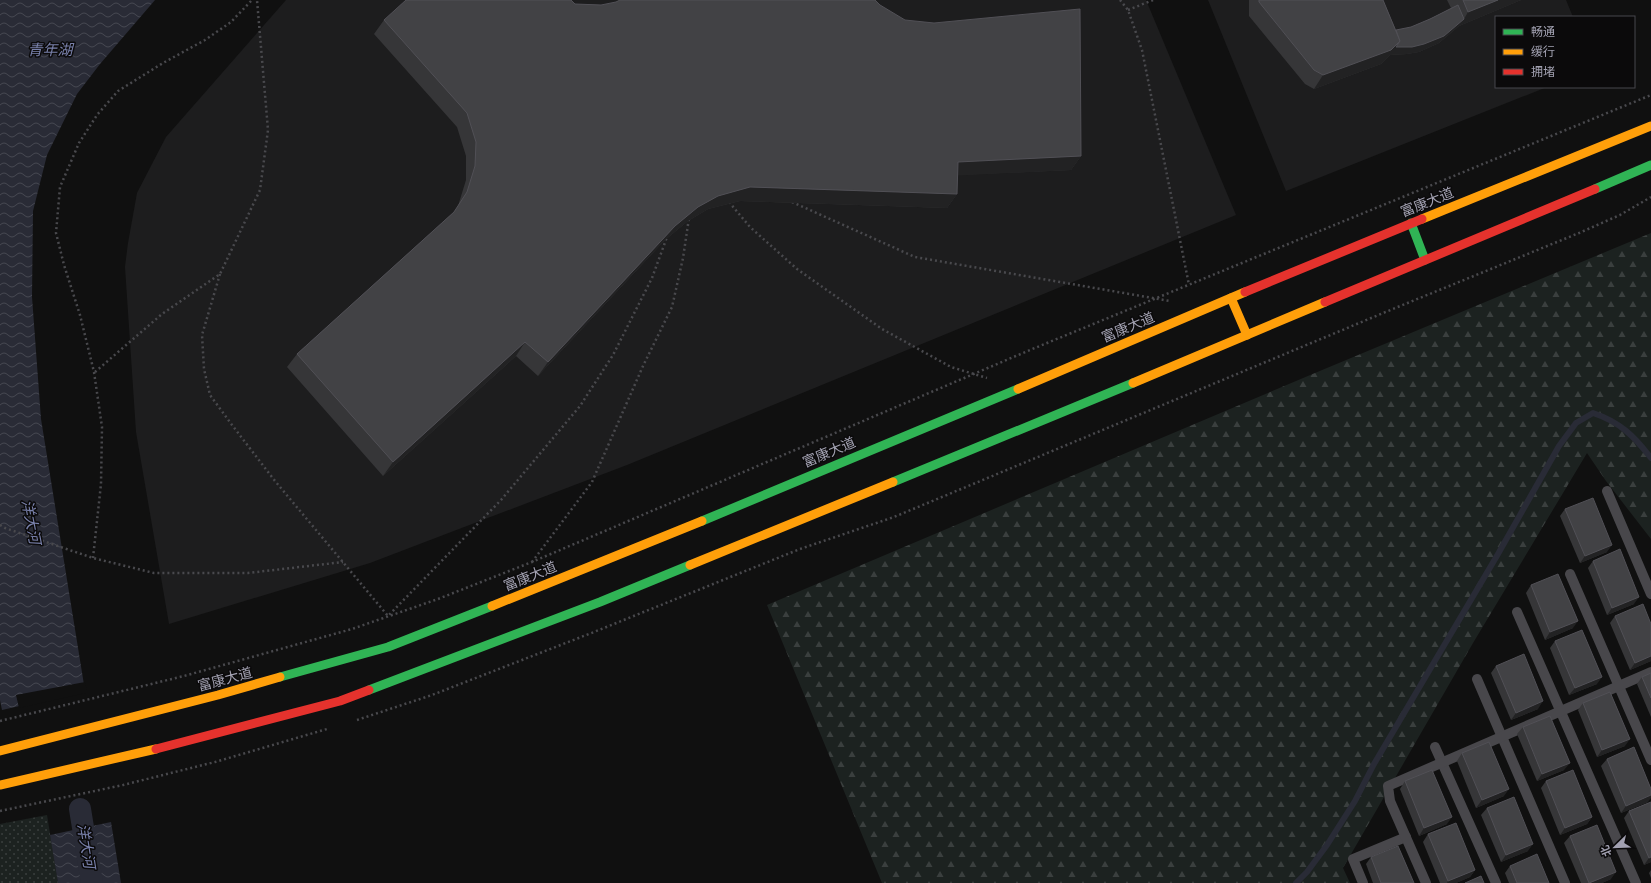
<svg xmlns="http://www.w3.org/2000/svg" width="1651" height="883" viewBox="0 0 1651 883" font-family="'Archivo Narrow','Noto Sans SC',sans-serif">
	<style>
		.built { fill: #1d1d1e }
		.forest { fill: url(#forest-firs) }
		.park { fill: url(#park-dots) }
		.water { fill: url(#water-waves) }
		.pier { fill: #101010 }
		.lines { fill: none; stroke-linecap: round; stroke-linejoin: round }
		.stream { stroke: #292b36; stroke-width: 6 }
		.canal { stroke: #292b36; stroke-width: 22 }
		.path { stroke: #49494d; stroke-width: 2.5; stroke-dasharray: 2 3; stroke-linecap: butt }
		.lane { stroke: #48474b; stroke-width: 10 }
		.fast { stroke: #30b455; stroke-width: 9 }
		.slow { stroke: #ff9f0a; stroke-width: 9 }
		.jam { stroke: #e5322d; stroke-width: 9 }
		.wall { fill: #363638 }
		.shaded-wall { fill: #222223 }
		.building { fill: #424245; stroke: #515056 }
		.labels { text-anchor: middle; stroke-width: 3; stroke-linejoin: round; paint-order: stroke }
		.street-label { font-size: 14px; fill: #a2a1b1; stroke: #0b0a0b }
		.water-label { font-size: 15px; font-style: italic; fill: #7981ab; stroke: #0b0a0b }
	</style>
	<defs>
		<pattern id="forest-firs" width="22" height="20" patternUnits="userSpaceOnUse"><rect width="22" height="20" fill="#1c2220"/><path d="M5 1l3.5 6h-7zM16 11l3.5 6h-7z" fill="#3a3f3e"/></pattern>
		<pattern id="park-dots" width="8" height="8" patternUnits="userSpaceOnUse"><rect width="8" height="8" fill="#1c2220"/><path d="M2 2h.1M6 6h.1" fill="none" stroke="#3a3f3e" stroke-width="1.8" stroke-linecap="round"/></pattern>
		<pattern id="water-waves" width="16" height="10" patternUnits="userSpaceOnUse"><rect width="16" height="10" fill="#292b36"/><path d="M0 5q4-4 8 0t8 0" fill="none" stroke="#454751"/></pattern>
	</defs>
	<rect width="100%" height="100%" fill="#101010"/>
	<g class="built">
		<path d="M286,0H1146L1236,215L627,465L370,563L169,624L136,432L125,267L128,243L137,193L166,137Z"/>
		<path d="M1208,0H1566L1573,17H1496V87H1547L1286,191Z"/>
	</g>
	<path class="forest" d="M1651,233V539L1606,481L1587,453L1473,643L1343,868L1350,883H882L767,605L1315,373Z"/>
	<path class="park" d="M47,815L58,883H0V824Z"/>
	<g class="water">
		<path d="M0,0H155L100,64L77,94L47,155L33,211L32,297L41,419L85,691L2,710L0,700Z"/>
		<path d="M111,822L121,883H58L50,835Z"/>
	</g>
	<path class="pier" d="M85,682L87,691L86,693L19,708L16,695Z"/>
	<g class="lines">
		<path class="stream" d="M1296,883L1307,872L1327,845L1355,801L1374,764L1498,554L1559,446L1576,423L1593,413C1620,422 1634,436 1651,458"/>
		<path class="canal" d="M80,809L92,883"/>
		<g class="path">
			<path d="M1120,0L1128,10L1142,50L1189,285"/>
			<path d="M1128,10L1153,0"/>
			<path d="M729,202L750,227L797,269L882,329L951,367L987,378"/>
			<path d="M792,202L915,257L1170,301"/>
			<path d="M220,274L202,335L204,369L210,395L232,425L275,481L388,616L501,500L580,406L613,355L652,278L667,237"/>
			<path d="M95,372L162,314L220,274L260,190L268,130L257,0"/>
			<path d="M0,525L5,528L93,558L154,573H248L343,562"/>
			<path d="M93,558L101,484L102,427L94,372L80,315L64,265L56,233L60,187L79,143L97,115L118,91L163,63L205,40L231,22L252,0"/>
			<path d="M532,562L592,482L643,366L672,307L683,258L689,218"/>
			<path d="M357,720L432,695L594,632L800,549L894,517L1388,311L1579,233L1620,215L1651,197"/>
			<path d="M0,721L184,676L352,629L438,599L532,562L1030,350L1651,95"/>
			<path d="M0,811L123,785L215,762L327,729"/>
		</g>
		<g class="lane">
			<path d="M1607,491L1651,594"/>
			<path d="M1570,574L1651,760"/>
			<path d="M1517,612L1636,883"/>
			<path d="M1477,679L1565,883"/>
			<path d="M1435,747L1496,883"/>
			<path d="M1363,883L1353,859L1406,837"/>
			<path d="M1426,883L1390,801L1388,786L1651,672"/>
		</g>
		<g class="fast">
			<path d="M1595,189L1651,165"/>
			<path d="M1411,223L1425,260"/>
			<path d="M893,482L1133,383"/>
			<path d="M702,521L1018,389"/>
			<path d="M280,677L388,647L492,606"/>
			<path d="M369,690L600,602L690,565"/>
		</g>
		<g class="slow">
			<path d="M1422,219L1651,126"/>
			<path d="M1231,298L1247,335"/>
			<path d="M1133,383L1325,302"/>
			<path d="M1018,389L1245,292"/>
			<path d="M690,565L893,482"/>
			<path d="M492,606L702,521"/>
			<path d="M0,751L218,695L280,677"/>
			<path d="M0,785L156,749"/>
		</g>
		<g class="jam">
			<path d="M1245,292L1422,219"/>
			<path d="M1325,302L1595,189"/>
			<path d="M156,749L340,701L369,690"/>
		</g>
	</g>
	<g class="wall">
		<path d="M1249,0H1383L1396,30L1411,27L1430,19L1451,8L1447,0H1521L1459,26L1439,43L1419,52L1407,54L1390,55L1381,64L1314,89L1305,84L1249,16Z"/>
		<path d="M575,4L601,5H880L1081,156L1071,170L957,175V194L947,208L740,201L708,209L688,221L665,240L538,376L516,356L383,476L287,367L297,354L454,212L458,206L466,180V156L457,127L374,34L384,20Z"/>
		<path d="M1565,509L1607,552L1580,563L1560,516Z"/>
		<path d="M1593,561L1634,604L1607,615L1588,568Z"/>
		<path d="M1531,585L1573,628L1545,640L1526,593Z"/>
		<path d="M1615,616L1651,661L1630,670L1610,623Z"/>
		<path d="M1555,641L1597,684L1569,695L1550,648Z"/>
		<path d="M1496,666L1538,709L1511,720L1491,673Z"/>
		<path d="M1651,673V717L1637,684L1642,677Z"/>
		<path d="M1583,703L1625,746L1597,757L1578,710Z"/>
		<path d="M1523,727L1564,770L1537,781L1517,734Z"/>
		<path d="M1462,753L1504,796L1476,808L1457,761Z"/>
		<path d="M1607,759L1648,802L1621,813L1601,766Z"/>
		<path d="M1405,781L1447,824L1419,836L1400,789Z"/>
		<path d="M1546,781L1592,817L1587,824L1560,835L1541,788Z"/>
		<path d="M1651,802V862L1644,865L1624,818L1629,811Z"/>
		<path d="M1487,808L1528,851L1501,862L1481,815Z"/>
		<path d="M1428,834L1475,870L1470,877L1456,883H1440L1423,842Z"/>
		<path d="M1570,836L1611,879L1602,883H1581L1564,843Z"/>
		<path d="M1371,857L1414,883H1373L1366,864Z"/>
		<path d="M1510,866L1549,883H1509L1505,873Z"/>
		<path d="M1651,870V878L1649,873Z"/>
	</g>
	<g class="shaded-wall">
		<path d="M1498,0H1521L1459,26L1439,43L1419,52L1407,54L1390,55L1381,64L1314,89L1323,75L1400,41L1464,19L1468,12Z"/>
		<path d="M1081,156L1071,170L948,176L958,162Z"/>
		<path d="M750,187L957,194L947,208L740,201L708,209L688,221L665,240L538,376L548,362L675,226L698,207L718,196Z"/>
		<path d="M525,342L516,356L383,476L393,462Z"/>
		<path d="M1612,545L1607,552L1580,563L1585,556Z"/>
		<path d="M1639,597L1634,604L1607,615L1612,608Z"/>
		<path d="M1578,621L1573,628L1545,640L1550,632Z"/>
		<path d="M1651,656V661L1630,670L1635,663Z"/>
		<path d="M1602,677L1597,684L1569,695L1575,688Z"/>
		<path d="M1543,701L1538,709L1511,720L1516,713Z"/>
		<path d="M1630,739L1625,746L1597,757L1602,750Z"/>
		<path d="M1570,763L1564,770L1537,781L1542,774Z"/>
		<path d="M1509,789L1504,796L1476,808L1482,800Z"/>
		<path d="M1651,795V798L1648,802L1621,813L1626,806Z"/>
		<path d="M1452,817L1447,824L1419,836L1424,828Z"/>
		<path d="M1592,817L1587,824L1560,835L1565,828Z"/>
		<path d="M1533,844L1528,851L1501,862L1506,855Z"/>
		<path d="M1651,857V862L1644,865L1649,858Z"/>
		<path d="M1475,870L1470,877L1456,883H1447L1448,881Z"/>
		<path d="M1616,872L1611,879L1602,883H1590Z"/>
	</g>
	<g class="building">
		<path d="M406,0H571L575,4L601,5L616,2L620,0H875L880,5L905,20L934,23L1080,9L1081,156L958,162L957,194L750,187L718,196L698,207L675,226L548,362L525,342L393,462L297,354L454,212L467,192L475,166L476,142L467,113L384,20Z"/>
		<path d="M1259,0H1383L1400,41L1391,50L1323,75L1314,70L1259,2Z"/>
		<path d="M1463,0H1498L1468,12Z"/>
		<path d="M1458,5L1464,19L1444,36L1424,44L1412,47H1396L1400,41L1396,30L1411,27L1430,19Z"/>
		<path d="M1593,498L1612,545L1585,556L1565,509Z"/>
		<path d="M1620,549L1639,597L1612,608L1593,561Z"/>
		<path d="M1558,574L1578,621L1550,632L1531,585Z"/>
		<path d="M1643,604L1651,624V656L1635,663L1615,616Z"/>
		<path d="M1582,630L1602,677L1575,688L1555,641Z"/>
		<path d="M1524,654L1543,701L1516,713L1496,666Z"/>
		<path d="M1651,673V698L1642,677Z"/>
		<path d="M1610,692L1630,739L1602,750L1583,703Z"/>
		<path d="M1550,716L1570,763L1542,774L1523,727Z"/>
		<path d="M1489,742L1509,789L1482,800L1462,753Z"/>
		<path d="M1634,747L1651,789V795L1626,806L1607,759Z"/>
		<path d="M1432,770L1452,817L1424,828L1405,781Z"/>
		<path d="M1573,770L1592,817L1565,828L1546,781Z"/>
		<path d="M1514,797L1533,844L1506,855L1487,808Z"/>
		<path d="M1651,802V857L1649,858L1629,811Z"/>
		<path d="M1456,823L1475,870L1448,881L1428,834Z"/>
		<path d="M1597,825L1616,872L1589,883L1570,836Z"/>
		<path d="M1398,846L1414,883H1381L1371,857Z"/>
		<path d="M1537,854L1549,883H1517L1510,866Z"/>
		<path d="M1481,876L1484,883H1465Z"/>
	</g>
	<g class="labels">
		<g class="street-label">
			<text transform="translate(1427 202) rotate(-22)" y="5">富康大道</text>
			<text transform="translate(1128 327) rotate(-23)" y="5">富康大道</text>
			<text transform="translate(829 452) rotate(-23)" y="5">富康大道</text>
			<text transform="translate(530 576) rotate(-22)" y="5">富康大道</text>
			<text transform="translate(225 679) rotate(-15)" y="5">富康大道</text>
		</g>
		<g class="water-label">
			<text x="50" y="55">青年湖</text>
			<text transform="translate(31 522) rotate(79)" y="5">洋大河</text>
			<text transform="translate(86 846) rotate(81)" y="5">洋大河</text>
		</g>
	</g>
	<rect x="1495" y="16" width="140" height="72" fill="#0b0a0b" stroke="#47464d"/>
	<rect x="1503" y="29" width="20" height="6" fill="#30b455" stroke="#47464d"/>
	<text x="1531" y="36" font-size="12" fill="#a2a1b1">畅通</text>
	<rect x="1503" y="49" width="20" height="6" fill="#ff9f0a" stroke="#47464d"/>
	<text x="1531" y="56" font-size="12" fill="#a2a1b1">缓行</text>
	<rect x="1503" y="69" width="20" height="6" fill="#e5322d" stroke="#47464d"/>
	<text x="1531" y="76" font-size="12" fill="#a2a1b1">拥堵</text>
	<g transform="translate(1615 847) rotate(247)" stroke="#0b0a0b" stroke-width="3" paint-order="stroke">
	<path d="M0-3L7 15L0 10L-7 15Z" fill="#a2a1b1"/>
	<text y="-6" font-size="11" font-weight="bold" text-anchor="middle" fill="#a2a1b1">北</text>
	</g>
</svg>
